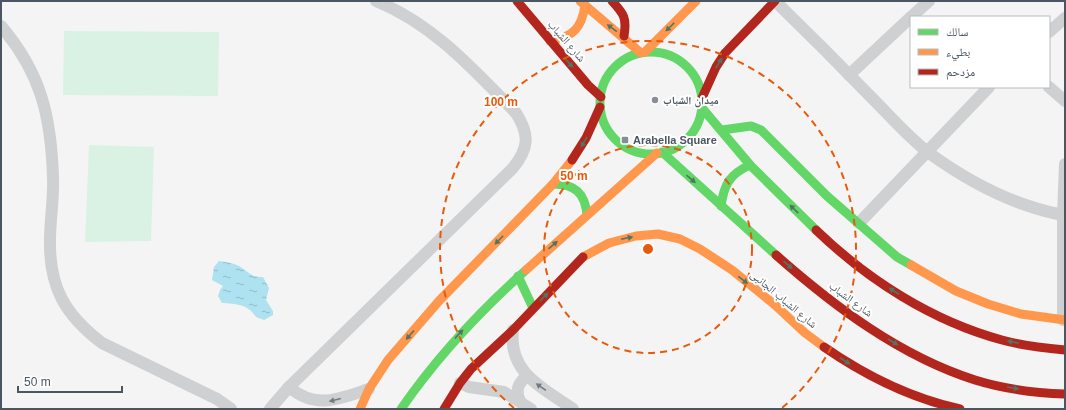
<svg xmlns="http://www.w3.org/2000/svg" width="1066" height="410" viewBox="0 0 1066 410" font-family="Arial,'Noto Naskh Arabic',sans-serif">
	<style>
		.green { fill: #d9f2e3 }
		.water { fill: url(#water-ripples) }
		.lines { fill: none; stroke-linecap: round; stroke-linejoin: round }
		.street { stroke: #ced0d2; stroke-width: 12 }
		.fast { stroke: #63d668; stroke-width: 9 }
		.slow { stroke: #ff974d; stroke-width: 9 }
		.jam { stroke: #b3261e; stroke-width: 9 }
		.oneway { fill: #507663 }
		.oneway2 { fill: #727b83 }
		.ring { fill: none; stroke: #e8590c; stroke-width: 2; stroke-dasharray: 7 5 }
		.poi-dot { fill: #868d94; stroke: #fff; stroke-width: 1.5 }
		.labels { text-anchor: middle; stroke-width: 4; stroke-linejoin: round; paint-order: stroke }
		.street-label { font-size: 11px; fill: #4a5661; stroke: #fff }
		.poi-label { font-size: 11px; font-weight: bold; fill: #4a5661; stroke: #fff; text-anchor: start }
		.centre { fill: #e8590c; stroke: #fff; stroke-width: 2 }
		.ring-label { font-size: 12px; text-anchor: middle; font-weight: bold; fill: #e8590c; stroke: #fff; stroke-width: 4; stroke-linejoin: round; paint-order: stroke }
	</style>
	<defs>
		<pattern id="water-ripples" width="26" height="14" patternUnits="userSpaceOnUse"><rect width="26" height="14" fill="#aee2f0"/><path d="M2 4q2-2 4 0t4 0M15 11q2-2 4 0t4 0" fill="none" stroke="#90bac6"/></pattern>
	</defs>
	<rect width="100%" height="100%" fill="#f4f4f4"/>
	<g class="green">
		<path d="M64,31L219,32L218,96L63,95Z"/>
		<path d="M89,145L154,147L151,241L85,242Z"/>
	</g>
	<path class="water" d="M219,261C226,262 233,263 239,266C249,272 250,277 263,277L269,288L266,300L273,311V315L264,320L256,317C248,304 236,304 222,303L218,296L220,290L223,286L212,280L214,267Z"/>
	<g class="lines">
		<g class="street">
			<path d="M775,1C808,33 840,65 872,98C890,116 909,138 929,153C969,182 1015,206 1063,215"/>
			<path d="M911,17L929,1"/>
			<path d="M1,26C41,73 51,116 53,177C54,198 50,219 50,240C49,287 65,315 102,343L217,399L231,409"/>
			<path d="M1049,32L1065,18"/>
			<path d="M849,75L911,17"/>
			<path d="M1049,87L1065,101"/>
			<path d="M859,223L989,87"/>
			<path d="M1063,320V215L1065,164"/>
			<path d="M513,330C508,373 543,388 573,409"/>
			<path d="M460,383L469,387L504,392L531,409"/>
			<path d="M289,387C316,410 339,399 369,389"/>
			<path d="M520,401C515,391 518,383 527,376"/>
			<path d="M270,409L289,387L512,169C529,149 530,135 516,113C473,69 433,24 376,1"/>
		</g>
		<g class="fast">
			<circle cx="651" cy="103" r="51"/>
			<path d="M702,108L751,166L816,230"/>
			<path d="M722,130L751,126L761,130L827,196L897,257L911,265"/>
			<path d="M662,152L776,255"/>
			<path d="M553,184C575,184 585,193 587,215"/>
			<path d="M721,206C724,184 730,174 750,165"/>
			<path d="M518,276L533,308"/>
			<path d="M401,409C437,357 479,312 526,270"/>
		</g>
		<g class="slow">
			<path d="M580,1L641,53"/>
			<path d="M550,41C573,37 582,28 585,5"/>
			<path d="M645,52L696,1"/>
			<path d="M583,257L609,243L636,236L658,234L680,239L700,249L732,270L775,305L805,333L824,347"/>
			<path d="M911,265L956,291L988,304L1021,314L1065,320"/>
			<path d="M526,270L657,153"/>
			<path d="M360,409L369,389L388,360L439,301L553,184L572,160"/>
		</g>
		<g class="jam">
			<path d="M517,1L588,85L601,97"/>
			<path d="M612,1C624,14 627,18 624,36"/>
			<path d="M702,98L716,67L725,53L775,1"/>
			<path d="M572,160L586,138L600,107"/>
			<path d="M816,230C868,280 932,321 1002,340C1023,346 1044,348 1065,350"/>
			<path d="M776,255C835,307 900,356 975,380C1004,389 1035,393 1065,394"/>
			<path d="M824,347C866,376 910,398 960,409"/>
			<path d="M444,409L460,383L471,369L513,330L583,257"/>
		</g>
	</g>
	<defs><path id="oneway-solid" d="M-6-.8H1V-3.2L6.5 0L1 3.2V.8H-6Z"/></defs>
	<g class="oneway">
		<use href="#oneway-solid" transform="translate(670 27) rotate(135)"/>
		<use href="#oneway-solid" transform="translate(612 28) rotate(-144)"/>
		<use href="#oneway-solid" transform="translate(569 63) rotate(48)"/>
		<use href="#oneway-solid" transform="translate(719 63) rotate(-58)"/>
		<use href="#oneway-solid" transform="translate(584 142) rotate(121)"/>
		<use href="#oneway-solid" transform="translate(691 179) rotate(41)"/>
		<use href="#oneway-solid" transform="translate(794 209) rotate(-136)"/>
		<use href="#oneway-solid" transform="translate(627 238) rotate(-12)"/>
		<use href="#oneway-solid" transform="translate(499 240) rotate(134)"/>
		<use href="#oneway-solid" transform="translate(553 245) rotate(-41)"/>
		<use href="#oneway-solid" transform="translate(788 265) rotate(41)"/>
		<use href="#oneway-solid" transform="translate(743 280) rotate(38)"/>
		<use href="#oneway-solid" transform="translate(894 291) rotate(-147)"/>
		<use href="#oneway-solid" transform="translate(544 297) rotate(-46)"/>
		<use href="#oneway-solid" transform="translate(459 334) rotate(-47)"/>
		<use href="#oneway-solid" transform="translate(410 335) rotate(131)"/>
		<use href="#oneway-solid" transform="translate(893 342) rotate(30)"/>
		<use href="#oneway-solid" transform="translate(1013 342) rotate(-168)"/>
		<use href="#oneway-solid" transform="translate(845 361) rotate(33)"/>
		<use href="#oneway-solid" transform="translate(1013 388) rotate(10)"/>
	</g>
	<g class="oneway2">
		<use href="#oneway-solid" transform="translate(541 387) rotate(-145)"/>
		<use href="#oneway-solid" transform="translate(335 400) rotate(166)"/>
	</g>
	<g class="ring">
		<circle cx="648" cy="249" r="104"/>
		<path d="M514 408A208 208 0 1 1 782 408"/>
	</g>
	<g class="poi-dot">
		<circle cx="655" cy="100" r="4"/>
		<rect x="621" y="136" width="8" height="8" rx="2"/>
	</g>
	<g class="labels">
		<g class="street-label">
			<text transform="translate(567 41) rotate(49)" y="4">شارع الشباب</text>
			<text transform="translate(784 299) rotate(40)" y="4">شارع الشباب الجانبى</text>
			<text transform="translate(851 299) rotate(36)" y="4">شارع الشباب</text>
		</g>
		<g class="poi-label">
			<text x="663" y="104">ميدان الشباب</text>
			<text x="633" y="144">Arabella Square</text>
		</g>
	</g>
	<circle cx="648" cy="249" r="6" class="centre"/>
	<g class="ring-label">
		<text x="501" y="106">100 m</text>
		<text x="574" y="180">50 m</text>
	</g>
	<rect width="1066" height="410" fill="none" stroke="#4a5661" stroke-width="4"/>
	<rect x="910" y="16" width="140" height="72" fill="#ffffff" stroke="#b7bbc0"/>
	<rect x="918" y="29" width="20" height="6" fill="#63d668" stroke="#b7bbc0"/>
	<text x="946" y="36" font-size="12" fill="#4a5661">سالك</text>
	<rect x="918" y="49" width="20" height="6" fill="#ff974d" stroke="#b7bbc0"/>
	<text x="946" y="56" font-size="12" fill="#4a5661">بطيء</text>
	<rect x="918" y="69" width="20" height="6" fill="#b3261e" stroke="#b7bbc0"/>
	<text x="946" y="76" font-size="12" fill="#4a5661">مزدحم</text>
	<path d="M18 386v6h104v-6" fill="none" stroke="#4a5661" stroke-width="2"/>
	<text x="24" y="386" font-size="12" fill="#4a5661" stroke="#ffffff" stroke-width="3" paint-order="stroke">50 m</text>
</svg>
